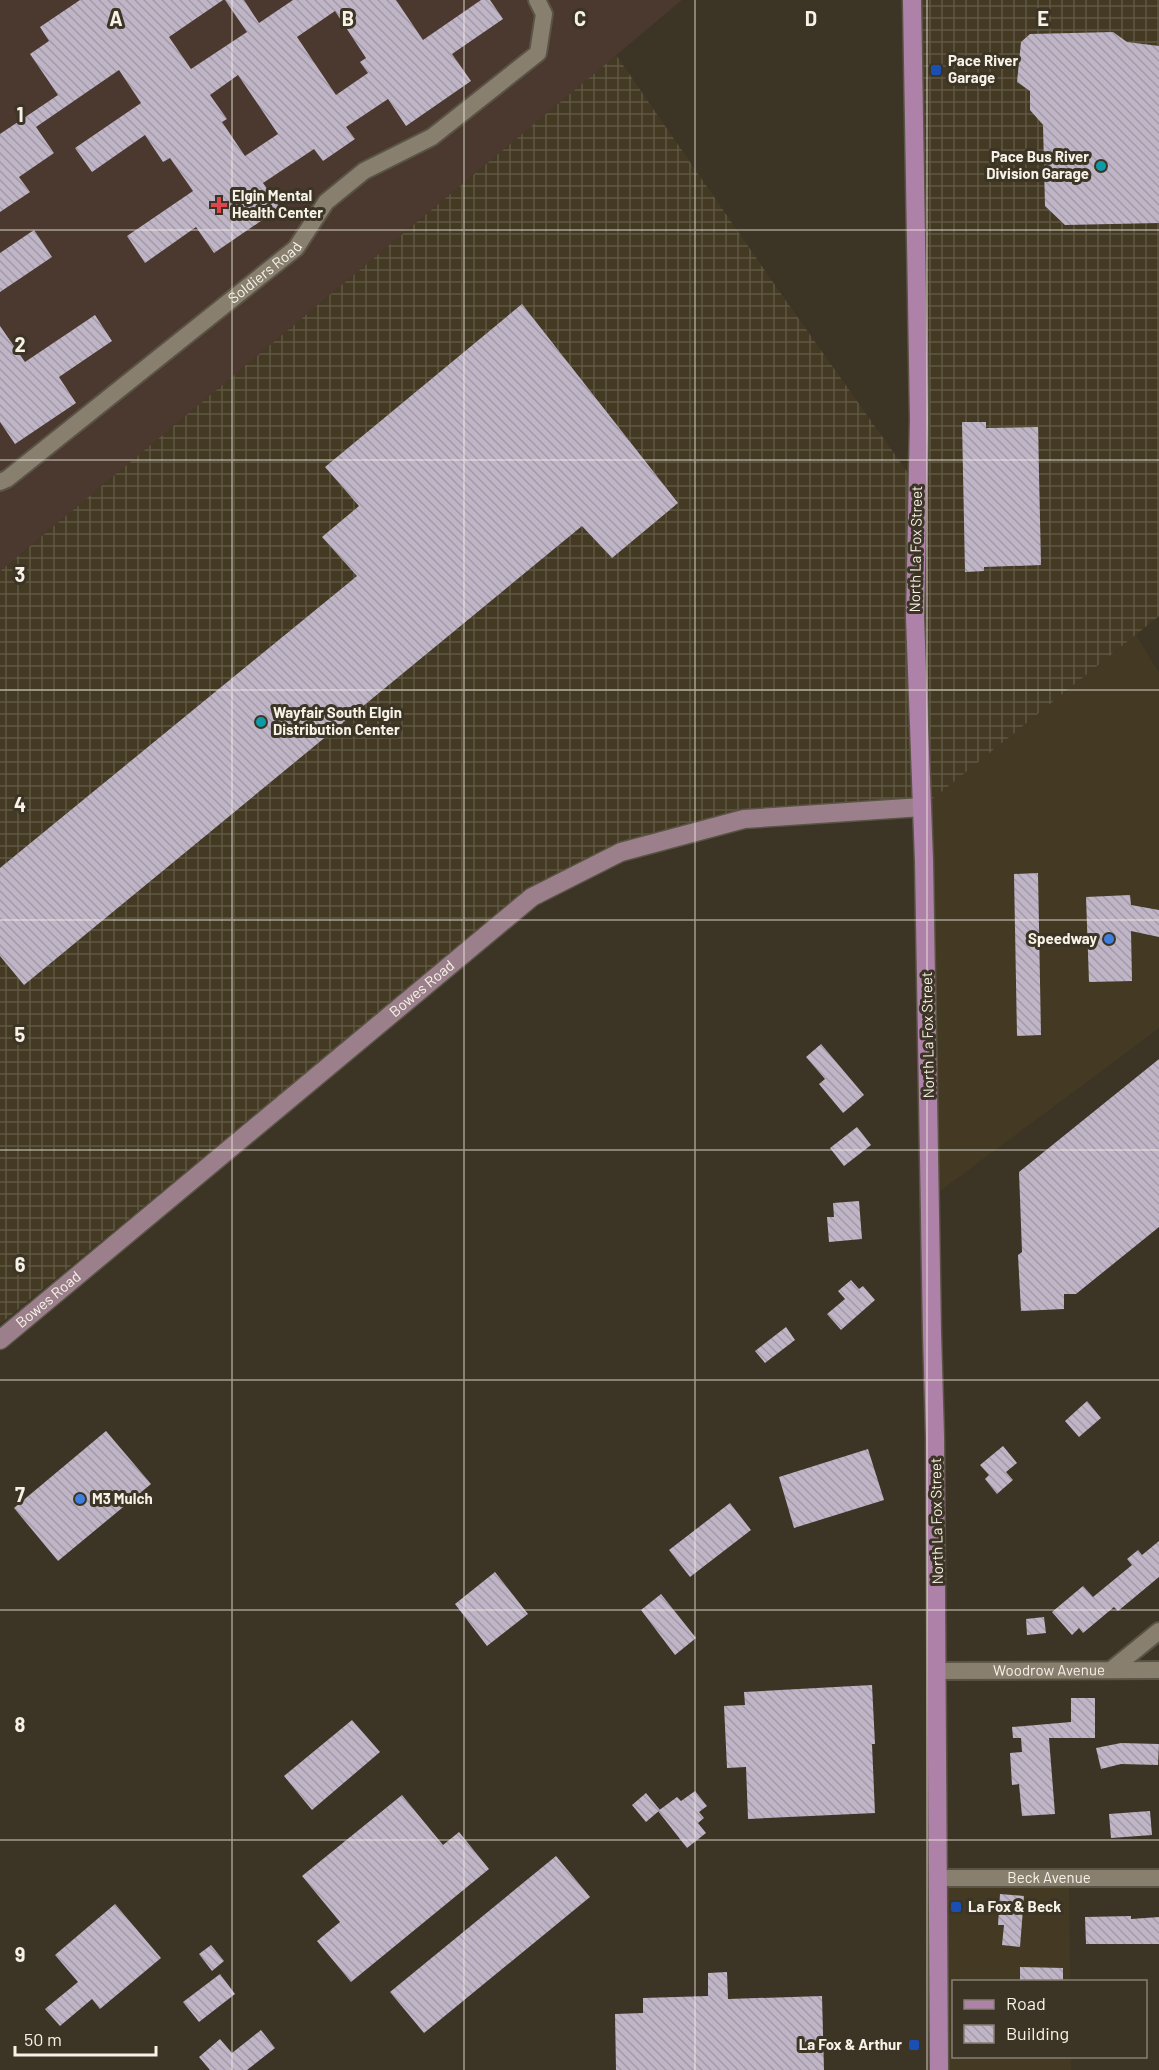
<svg xmlns="http://www.w3.org/2000/svg" width="1159" height="2070" viewBox="0 0 1159 2070" font-family="Barlow,sans-serif">
	<style>
		.built { fill: #443a24 }
		.industrial { fill: url(#industrial-grid) }
		.medical { fill: #4b382f }
		.building { fill: url(#building-back-hatch); fill-rule: evenodd }
		.lines { fill: none; stroke-linecap: round; stroke-linejoin: round }
		.street-casing { stroke: #5a5446; stroke-width: 20 }
		.secondary-casing { stroke: #5a5446; stroke-width: 21 }
		.primary-casing { stroke: #5a5446; stroke-width: 21 }
		.street { stroke: #887f6e; stroke-width: 16 }
		.secondary { stroke: #9b808b; stroke-width: 18 }
		.primary { stroke: #ae82a8; stroke-width: 18 }
		.grid { fill: none; stroke: #f7f2e8; stroke-width: 1.5; stroke-opacity: 0.55 }
		.transit-dot { fill: #1a4fb4; stroke: #3c3425; stroke-width: 2 }
		.culture-dot { fill: #0f9aa8; stroke: #3c3425; stroke-width: 2 }
		.health-dot { fill: #e0444e; stroke: #3c3425; stroke-width: 2 }
		.shop-dot { fill: #3f7fe0; stroke: #3c3425; stroke-width: 2 }
		.labels { text-anchor: middle; stroke-width: 6; stroke-linejoin: round; paint-order: stroke }
		.poi-label { font-size: 15px; font-weight: bold; fill: #f7f2e8; stroke: #3c3425; text-anchor: start }
		.street-label { font-size: 15px; fill: #f7f2e8; stroke: #3c3425 }
		.grid-label { font-size: 20px; text-anchor: middle; font-weight: bold; fill: #f7f2e8; stroke: #3c3425; stroke-width: 6; stroke-linejoin: round; paint-order: stroke }
	</style>
	<defs>
		<pattern id="industrial-grid" width="8" height="8" patternUnits="userSpaceOnUse" patternTransform="scale(1.5)"><rect width="8" height="8" fill="#443a24"/><path d="M0 4h8M4 0v8" fill="none" stroke="#605744"/></pattern>
		<pattern id="building-back-hatch" width="6" height="6" patternUnits="userSpaceOnUse" patternTransform="scale(1.5)"><rect width="6" height="6" fill="#bfb5c7"/><path d="M-1 5l2 2M0 0l6 6M5-1l2 2" fill="none" stroke="#a29aa7"/></pattern>
	</defs>
	<rect width="100%" height="100%" fill="#3c3425"/>
	<g class="built">
		<path d="M1136,635L1159,673V1028L936,1194L925,805Z"/>
		<path d="M942,1875L1069,1876L1070,1981L954,1982V2056L1071,2057V2070H942Z"/>
	</g>
	<g class="industrial">
		<path d="M913,0H1159V616L925,805Z"/>
		<path d="M616,55L779,291L908,473L914,801L743,812L524,894L0,1324V571Z"/>
	</g>
	<path class="medical" d="M0,0H682L0,571Z"/>
	<g class="building">
		<path d="M80,0H223L169,37L191,69L247,32L225,0H244L259,23L293,0H396L423,40L481,0H490L503,19L452,54L471,81L406,126L388,99L346,127L355,139L323,161L314,149L263,183L280,208L214,253L196,227L145,263L127,236L193,191L170,158L163,162L145,135L92,172L75,148L141,103L119,70L36,127L54,153L19,177L30,192L0,212V134L58,95L30,54L49,41L40,27ZM335,11L366,58L360,62L368,73L336,95L297,37ZM238,75L278,134L245,156L222,122L227,119L210,95Z"/>
		<path d="M1113,32L1127,42L1159,46V223L1065,225L1045,206L1043,125L1030,110V91L1017,82L1021,42L1030,34Z"/>
		<path d="M34,230L52,257L0,292V253Z"/>
		<path d="M522,304L678,503L612,558L582,526L24,985L0,956V868L357,576L322,537L359,506L325,467Z"/>
		<path d="M95,315L112,341L59,377L76,403L15,444L0,422V326L25,362Z"/>
		<path d="M962,422H986V428L1038,427L1041,565L984,567V571L965,572Z"/>
		<path d="M1038,873L1041,1035L1017,1036L1014,874Z"/>
		<path d="M1130,895L1131,905L1159,910V937L1131,931L1132,981L1089,982L1086,897Z"/>
		<path d="M821,1044L864,1095L843,1113L819,1084L825,1079L806,1057Z"/>
		<path d="M1159,1059V1227L1076,1294H1064V1309L1021,1311L1018,1255L1022,1252L1019,1172Z"/>
		<path d="M857,1127L871,1145L844,1166L830,1148Z"/>
		<path d="M859,1201L862,1239L829,1242L827,1217H834L833,1203Z"/>
		<path d="M851,1280L859,1289L863,1286L875,1300L841,1330L827,1314L845,1299L838,1291Z"/>
		<path d="M786,1327L795,1340L765,1363L755,1351Z"/>
		<path d="M1087,1401L1101,1418L1079,1437L1065,1421Z"/>
		<path d="M106,1431L151,1484L58,1561L14,1508Z"/>
		<path d="M1003,1446L1017,1463L1006,1472L1013,1480L997,1494L985,1479L989,1475L980,1465Z"/>
		<path d="M868,1449L884,1500L794,1528L779,1477Z"/>
		<path d="M730,1503L751,1530L690,1577L669,1550Z"/>
		<path d="M1159,1541V1577L1118,1611L1114,1607L1083,1633L1079,1628L1072,1635L1052,1612L1083,1586L1093,1597L1132,1565L1127,1559L1138,1550L1142,1555Z"/>
		<path d="M495,1572L528,1614L487,1646L455,1604Z"/>
		<path d="M661,1594L696,1638L675,1655L641,1610Z"/>
		<path d="M1044,1617L1046,1633L1027,1635L1026,1619Z"/>
		<path d="M872,1685L875,1744H872L875,1813L748,1819L746,1767L727,1768L724,1706L745,1705L744,1692Z"/>
		<path d="M1071,1698H1095V1738H1049L1055,1814L1022,1816L1019,1784L1012,1785L1010,1753L1022,1752L1021,1738H1013L1012,1727L1071,1722Z"/>
		<path d="M352,1720L380,1752L312,1810L284,1776Z"/>
		<path d="M1121,1743L1159,1744L1158,1765L1121,1764L1101,1769L1096,1748Z"/>
		<path d="M695,1791L707,1806L699,1812L704,1818L698,1823L706,1833L687,1848L658,1811L677,1797L681,1801Z"/>
		<path d="M646,1793L660,1810L646,1822L632,1805Z"/>
		<path d="M402,1795L443,1845L459,1832L489,1869L351,1982L317,1941L340,1922L302,1876Z"/>
		<path d="M1150,1811L1152,1835L1111,1838L1109,1814Z"/>
		<path d="M556,1856L590,1897L424,2033L390,1992Z"/>
		<path d="M1000,1894L1024,1896L1020,1947L1002,1945L1004,1925H998Z"/>
		<path d="M115,1904L161,1958L100,2009L92,1999L60,2026L45,2009L78,1982L55,1955Z"/>
		<path d="M1131,1916V1919L1159,1917V1944H1086L1085,1917Z"/>
		<path d="M211,1945L224,1961L212,1971L199,1954Z"/>
		<path d="M1020,1967L1063,1968V1982H1020Z"/>
		<path d="M727,1972L728,1999L822,1996L824,2070H616L615,2014L643,2013V1998L708,1996V1973Z"/>
		<path d="M220,1974L235,1994L199,2022L183,2002Z"/>
		<path d="M261,2030L275,2048L247,2070H210L199,2057L220,2039L232,2053Z"/>
	</g>
	<g class="lines">
		<defs>
			<g id="street">
				<path id="s1" d="M0,482L7,479L296,248L326,202L364,171L432,137L538,53L544,14L537,0"/>
				<path d="M1111,1670L1159,1631"/>
				<path id="s2" d="M938,1671L1159,1670"/>
				<path id="s3" d="M939,1878H1159"/>
			</g>
			<g id="secondary">
				<path id="s4" d="M0,1340L532,897L621,852L744,819L922,807"/>
			</g>
			<path id="primary" d="M912,0L919,420L915,617L924,861L932,1333L935,1437L939,2070"/>
		</defs>
		<use href="#street" class="street-casing"/>
		<use href="#secondary" class="secondary-casing"/>
		<use href="#primary" class="primary-casing"/>
		<use href="#street" class="street"/>
		<use href="#secondary" class="secondary"/>
		<use href="#primary" class="primary"/>
	</g>
	<path class="grid" d="M232,0V2070M464,0V2070M695,0V2070M927,0V2070M0,230H1159M0,460H1159M0,690H1159M0,920H1159M0,1150H1159M0,1380H1159M0,1610H1159M0,1840H1159"/>
	<g class="transit-dot">
		<rect x="930" y="64" width="12" height="12" rx="3"/>
		<rect x="950" y="1901" width="12" height="12" rx="3"/>
		<rect x="908" y="2039" width="12" height="12" rx="3"/>
	</g>
	<g class="culture-dot">
		<circle cx="1101" cy="166" r="6"/>
		<circle cx="261" cy="722" r="6"/>
	</g>
	<path class="health-dot" d="M216 196h6v6h6v6h-6v6h-6v-6h-6v-6h6z"/>
	<g class="shop-dot">
		<circle cx="1109" cy="939" r="6"/>
		<circle cx="80" cy="1499" r="6"/>
	</g>
	<g class="labels">
		<g class="poi-label">
			<text x="948" y="66">Pace River<tspan x="948" dy="17">Garage</tspan></text>
			<text x="1089" y="162" text-anchor="end">Pace Bus River<tspan x="1089" dy="17">Division Garage</tspan></text>
			<text x="232" y="201">Elgin Mental<tspan x="232" dy="17">Health Center</tspan></text>
			<text x="273" y="718">Wayfair South Elgin<tspan x="273" dy="17">Distribution Center</tspan></text>
			<text x="1097" y="944" text-anchor="end">Speedway</text>
			<text x="92" y="1504">M3 Mulch</text>
			<text x="968" y="1912">La Fox &amp; Beck</text>
			<text x="902" y="2050" text-anchor="end">La Fox &amp; Arthur</text>
		</g>
		<g class="street-label">
			<text dy="5" stroke="none"><textPath href="#s1" startOffset="338">Soldiers Road</textPath></text>
			<text transform="translate(916 549) rotate(-89)" y="5">North La Fox Street</text>
			<text dy="5" stroke="none"><textPath href="#s4" startOffset="549">Bowes Road</textPath></text>
			<text transform="translate(928 1035) rotate(-91)" y="5">North La Fox Street</text>
			<text dy="5" stroke="none"><textPath href="#s4" startOffset="63">Bowes Road</textPath></text>
			<text transform="translate(937 1521) rotate(-91)" y="5">North La Fox Street</text>
			<text dy="5" stroke="none"><textPath href="#s2" startOffset="111">Woodrow Avenue</textPath></text>
			<text dy="5" stroke="none"><textPath href="#s3" startOffset="110">Beck Avenue</textPath></text>
		</g>
	</g>
	<g class="grid-label">
		<text x="116" y="26">A</text>
		<text x="348" y="26">B</text>
		<text x="580" y="26">C</text>
		<text x="811" y="26">D</text>
		<text x="1043" y="26">E</text>
		<text x="20" y="122">1</text>
		<text x="20" y="352">2</text>
		<text x="20" y="582">3</text>
		<text x="20" y="812">4</text>
		<text x="20" y="1042">5</text>
		<text x="20" y="1272">6</text>
		<text x="20" y="1502">7</text>
		<text x="20" y="1732">8</text>
		<text x="20" y="1962">9</text>
	</g>
	<rect x="952" y="1980" width="195" height="78" fill="#3c3425" stroke="#878073" stroke-width="1.5"/>
	<rect x="964" y="2000" width="30" height="9" fill="#ae82a8" stroke="#878073" stroke-width="1.5"/>
	<text x="1006" y="2010" font-size="18" fill="#f7f2e8">Road</text>
	<rect x="964" y="2025" width="30" height="18" fill="url(#building-back-hatch)" stroke="#878073" stroke-width="1.5"/>
	<text x="1006" y="2040" font-size="18" fill="#f7f2e8">Building</text>
	<path d="M15 2046v9h141v-9" fill="none" stroke="#f7f2e8" stroke-width="3"/>
	<text x="24" y="2046" font-size="18" fill="#f7f2e8" stroke="#3c3425" stroke-width="4.5" paint-order="stroke">50 m</text>
</svg>
